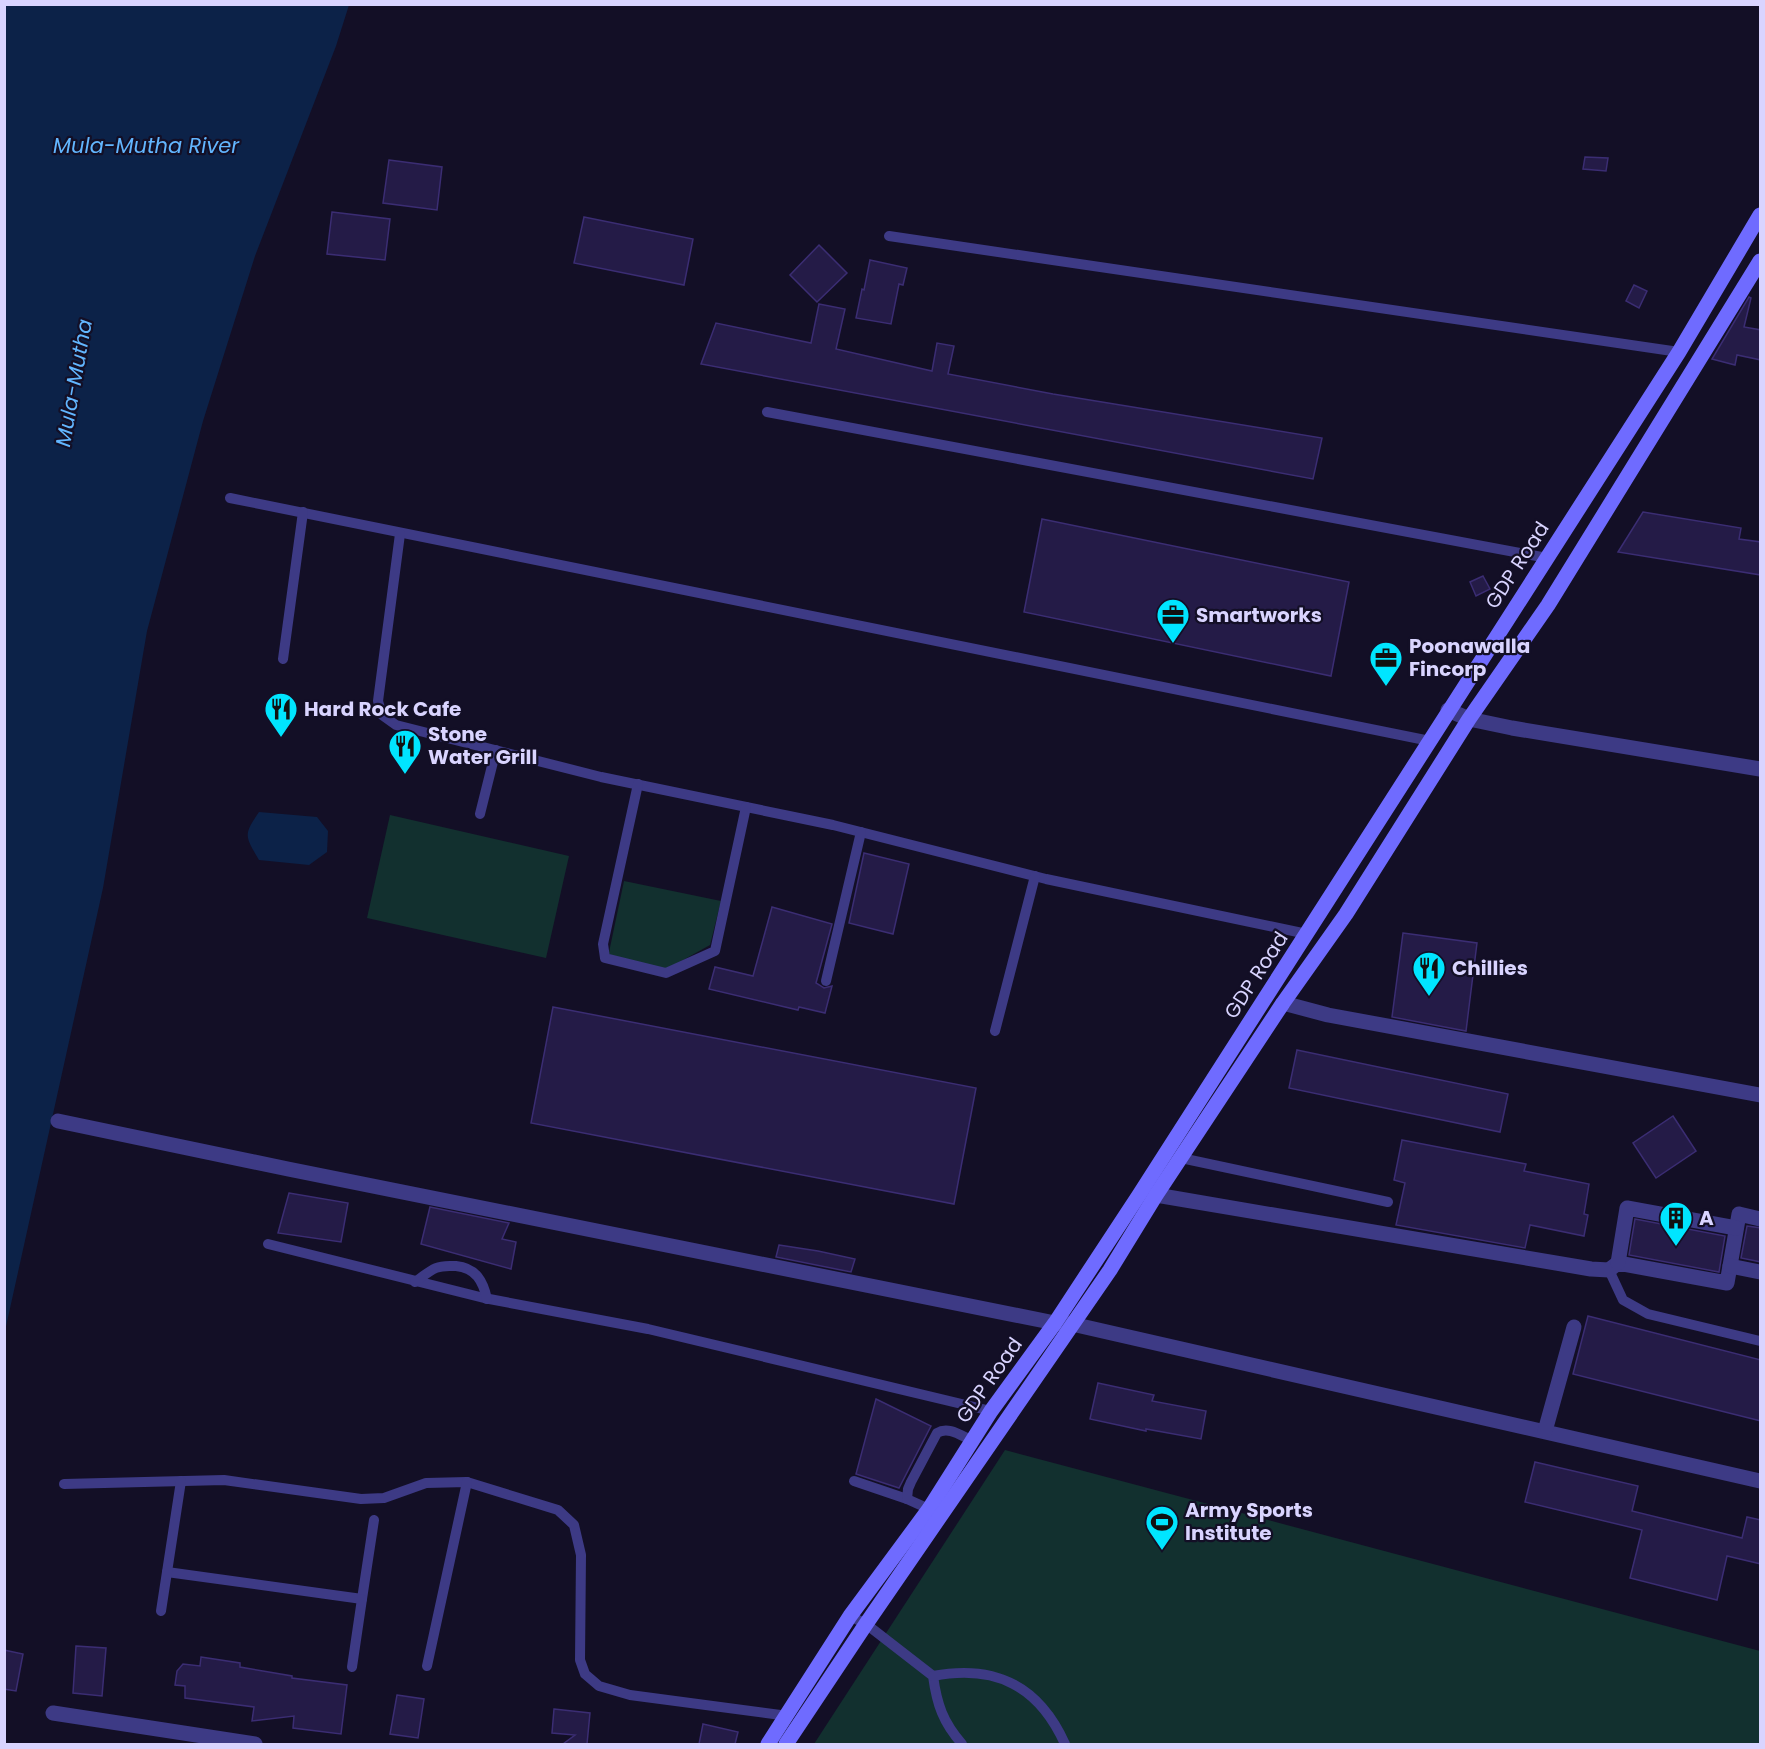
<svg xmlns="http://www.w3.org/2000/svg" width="1765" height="1749" viewBox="0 0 1765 1749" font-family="Poppins,sans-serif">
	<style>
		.green { fill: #12302f }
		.water { fill: #0c2248 }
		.building { fill: #241b47; stroke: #3b2d73; stroke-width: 1.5 }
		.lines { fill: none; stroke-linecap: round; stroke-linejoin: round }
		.service { stroke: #3d3a85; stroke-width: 10 }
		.minor { stroke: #3d3a85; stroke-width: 15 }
		.secondary { stroke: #6f6bff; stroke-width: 15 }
		.labels { text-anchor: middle; stroke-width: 4.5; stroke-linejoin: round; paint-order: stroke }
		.street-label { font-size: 20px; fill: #d9d4ff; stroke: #130f26 }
		.poi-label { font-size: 20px; font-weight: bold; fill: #d9d4ff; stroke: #130f26; text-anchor: start }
		.water-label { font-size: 21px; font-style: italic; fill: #62b6ff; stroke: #130f26 }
	</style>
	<rect width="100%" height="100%" fill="#130f26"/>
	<g class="green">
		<path d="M390,815L569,856L546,958L367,918Z"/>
		<path d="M624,881L721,901L710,945L667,969L608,957Z"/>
		<path d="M1005,1450L1760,1651V1744H814Z"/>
	</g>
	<g class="water">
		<path d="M5,5H349L336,46L255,256L203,421L147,631L103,888L5,1331Z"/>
		<path d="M259,812L317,817L328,831L327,852L309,865L259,860C245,836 243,835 259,812Z"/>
	</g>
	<g class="building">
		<path d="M1585,157L1608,158L1606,171L1583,169Z"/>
		<path d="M389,160L442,167L437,210L383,203Z"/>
		<path d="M332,212L390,219L385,260L327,254Z"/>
		<path d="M584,217L693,239L684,285L574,263Z"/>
		<path d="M819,245L847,273L817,302L790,275Z"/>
		<path d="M870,260L907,268L903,285L899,284L891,324L856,318L862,289L864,290Z"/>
		<path d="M1634,285L1647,291L1639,308L1626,301Z"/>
		<path d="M1749,297L1751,298L1744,327L1761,330V360L1737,355L1735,365L1712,359Z"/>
		<path d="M819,304L845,309L836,349L932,371L937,343L954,346L948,374L1053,394L1322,438L1313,479L701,364L716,323L811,343Z"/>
		<path d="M1643,512L1741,528L1739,539L1761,542V575L1618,552Z"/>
		<path d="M1042,519L1349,582L1331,676L1024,612Z"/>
		<path d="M1483,576L1490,589L1476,596L1470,582Z"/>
		<path d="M864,853L909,864L893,934L849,923Z"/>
		<path d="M772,907L832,924L816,983L824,988L832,986L825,1013L799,1007L798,1010L709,989L715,967L753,976Z"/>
		<path d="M1403,933L1477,943L1466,1031L1392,1017Z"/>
		<path d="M553,1007L976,1088L954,1204L531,1123Z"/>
		<path d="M1297,1050L1508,1094L1500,1132L1289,1088Z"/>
		<path d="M1673,1116L1696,1151L1656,1178L1633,1143Z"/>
		<path d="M1402,1140L1526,1164L1524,1171L1589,1184L1584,1214L1588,1215L1584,1236L1530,1225L1525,1248L1396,1225L1405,1183L1394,1180Z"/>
		<path d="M289,1193L348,1203L341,1242L278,1233Z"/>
		<path d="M430,1207L509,1223L502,1239L516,1242L511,1269L421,1244Z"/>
		<path d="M1635,1219L1725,1236L1719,1272L1629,1255Z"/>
		<path d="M1747,1226L1761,1228V1262L1741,1258Z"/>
		<path d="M779,1245L818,1251L855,1259L851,1272L776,1257Z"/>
		<path d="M1588,1316L1761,1360V1421L1573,1374Z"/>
		<path d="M1098,1383L1154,1395L1152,1401L1206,1411L1201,1439L1146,1429V1431L1090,1419Z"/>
		<path d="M876,1399L931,1426L899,1488L856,1474Z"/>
		<path d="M1535,1462L1638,1486L1632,1511L1742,1538L1747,1517L1761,1520V1564L1727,1556L1717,1600L1630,1578L1642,1530L1525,1502Z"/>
		<path d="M76,1646L106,1648L102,1696L73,1693Z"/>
		<path d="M4,1650L23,1654L16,1691L4,1689Z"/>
		<path d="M201,1657L240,1663V1667L292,1676V1678L347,1685L341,1734L293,1728L294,1716L252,1721L254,1707L185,1698V1686L175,1685L177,1671L183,1664L200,1666Z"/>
		<path d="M397,1695L424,1699L418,1738L390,1734Z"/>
		<path d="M554,1709L590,1713L587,1744H563L575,1735L552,1733Z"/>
		<path d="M703,1724L738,1732L735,1744H699Z"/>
	</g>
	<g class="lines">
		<g class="service">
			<path d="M889,236L1679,352"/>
			<path d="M767,412L1547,558"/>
			<path d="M230,498L1430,741"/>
			<path d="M400,534L378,701L382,715L396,725L601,777L833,825L1046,879L1307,934"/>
			<path d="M283,659L303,512"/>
			<path d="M638,784L603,944L605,958L609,959L666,973L715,951L746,807"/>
			<path d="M480,814L496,750"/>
			<path d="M826,981L861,832"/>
			<path d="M995,1031L1035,876"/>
			<path d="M1181,1158L1388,1202"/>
			<path d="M268,1244L484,1298L648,1329L991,1411"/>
			<path d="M1609,1270L1623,1300L1648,1314L1760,1341"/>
			<path d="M415,1282C422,1277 429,1271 436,1268C443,1265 449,1266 456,1266C476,1268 483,1281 487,1299"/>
			<path d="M854,1481L907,1499"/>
			<path d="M64,1484L224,1480L361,1499L384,1498L426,1483L467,1482L558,1510L574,1525L581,1555L580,1660L585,1674L599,1686L630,1695L788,1716"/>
			<path d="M929,1509L907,1499L908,1489L911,1482L937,1433C949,1426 961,1436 973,1441"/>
			<path d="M167,1572L362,1599L374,1520"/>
			<path d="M161,1611L181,1481"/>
			<path d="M850,1616L866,1624L933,1676C937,1705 943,1722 962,1744"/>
			<path d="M427,1666L467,1482"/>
			<path d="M352,1667L362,1599"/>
			<path d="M933,1676C996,1664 1039,1686 1065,1744"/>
		</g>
		<g class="minor">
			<path d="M1448,710L1469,719L1512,728L1760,769"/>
			<path d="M1283,1003L1328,1015L1760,1095"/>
			<path d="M58,1121L288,1169L1055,1323L1072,1324L1760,1481"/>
			<path d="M1156,1195L1591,1269L1609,1270L1618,1263L1727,1283L1739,1214L1760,1219"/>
			<path d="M1618,1263L1627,1208L1736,1228"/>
			<path d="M1730,1266L1760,1272"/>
			<path d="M1545,1431L1574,1327"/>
			<path d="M53,1713L255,1744"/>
		</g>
		<g class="secondary">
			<path d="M768,1744L850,1616L929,1509L991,1411L1055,1323L1139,1195L1679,352L1760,215"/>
			<path d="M786,1744L866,1624L1110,1270L1156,1195L1283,1003L1346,914L1469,719L1548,605L1760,261"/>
		</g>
	</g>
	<defs>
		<symbol id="office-pin" viewBox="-11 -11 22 30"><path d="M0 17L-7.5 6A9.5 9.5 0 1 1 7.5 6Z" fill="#00e5ff" stroke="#130f26"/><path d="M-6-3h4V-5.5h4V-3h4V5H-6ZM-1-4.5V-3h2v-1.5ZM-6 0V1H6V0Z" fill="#111"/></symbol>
		<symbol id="restaurant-pin" viewBox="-11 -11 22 30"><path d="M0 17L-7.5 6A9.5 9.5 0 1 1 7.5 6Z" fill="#00e5ff" stroke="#130f26"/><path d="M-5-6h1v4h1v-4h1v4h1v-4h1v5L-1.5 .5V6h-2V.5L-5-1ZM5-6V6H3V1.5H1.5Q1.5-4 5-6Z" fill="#111"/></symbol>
		<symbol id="building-pin" viewBox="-11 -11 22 30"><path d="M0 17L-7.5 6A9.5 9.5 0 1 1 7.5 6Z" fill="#00e5ff" stroke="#130f26"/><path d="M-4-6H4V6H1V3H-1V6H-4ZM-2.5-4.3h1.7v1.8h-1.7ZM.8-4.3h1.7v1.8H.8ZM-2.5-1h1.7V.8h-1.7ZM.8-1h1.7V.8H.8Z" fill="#111"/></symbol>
		<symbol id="stadium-pin" viewBox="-11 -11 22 30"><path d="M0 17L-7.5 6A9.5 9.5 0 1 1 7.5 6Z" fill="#00e5ff" stroke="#130f26"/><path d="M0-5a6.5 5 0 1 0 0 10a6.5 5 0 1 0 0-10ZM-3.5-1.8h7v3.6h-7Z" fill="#111"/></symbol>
	</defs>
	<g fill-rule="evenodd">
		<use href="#office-pin" x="1154" y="596" width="38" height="52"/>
		<use href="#office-pin" x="1367" y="639" width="38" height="52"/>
		<use href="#restaurant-pin" x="262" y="690" width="38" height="52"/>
		<use href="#restaurant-pin" x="386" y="727" width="38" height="52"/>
		<use href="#restaurant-pin" x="1410" y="949" width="38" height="52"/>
		<use href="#building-pin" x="1657" y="1199" width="38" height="52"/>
		<use href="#stadium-pin" x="1143" y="1503" width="38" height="52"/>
	</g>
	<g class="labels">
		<g class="street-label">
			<text transform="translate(1517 565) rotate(-57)" y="7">GDP Road</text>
			<text transform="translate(1256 975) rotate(-57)" y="7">GDP Road</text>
			<text transform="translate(989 1380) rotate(-55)" y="7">GDP Road</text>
		</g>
		<g class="poi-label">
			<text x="1196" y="622">Smartworks</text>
			<text x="1409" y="653">Poonawalla<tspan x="1409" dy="23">Fincorp</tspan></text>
			<text x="304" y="716">Hard Rock Cafe</text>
			<text x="428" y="741">Stone<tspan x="428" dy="23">Water Grill</tspan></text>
			<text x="1452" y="975">Chillies</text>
			<text x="1699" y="1225">A</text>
			<text x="1185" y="1517">Army Sports<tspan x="1185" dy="23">Institute</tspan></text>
		</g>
		<g class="water-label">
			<text x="146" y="153">Mula-Mutha River</text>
			<text transform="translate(74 383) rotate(-80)" y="7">Mula-Mutha</text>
		</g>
	</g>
	<rect width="1765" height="1749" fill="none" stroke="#d9d4ff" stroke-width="12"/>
</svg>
